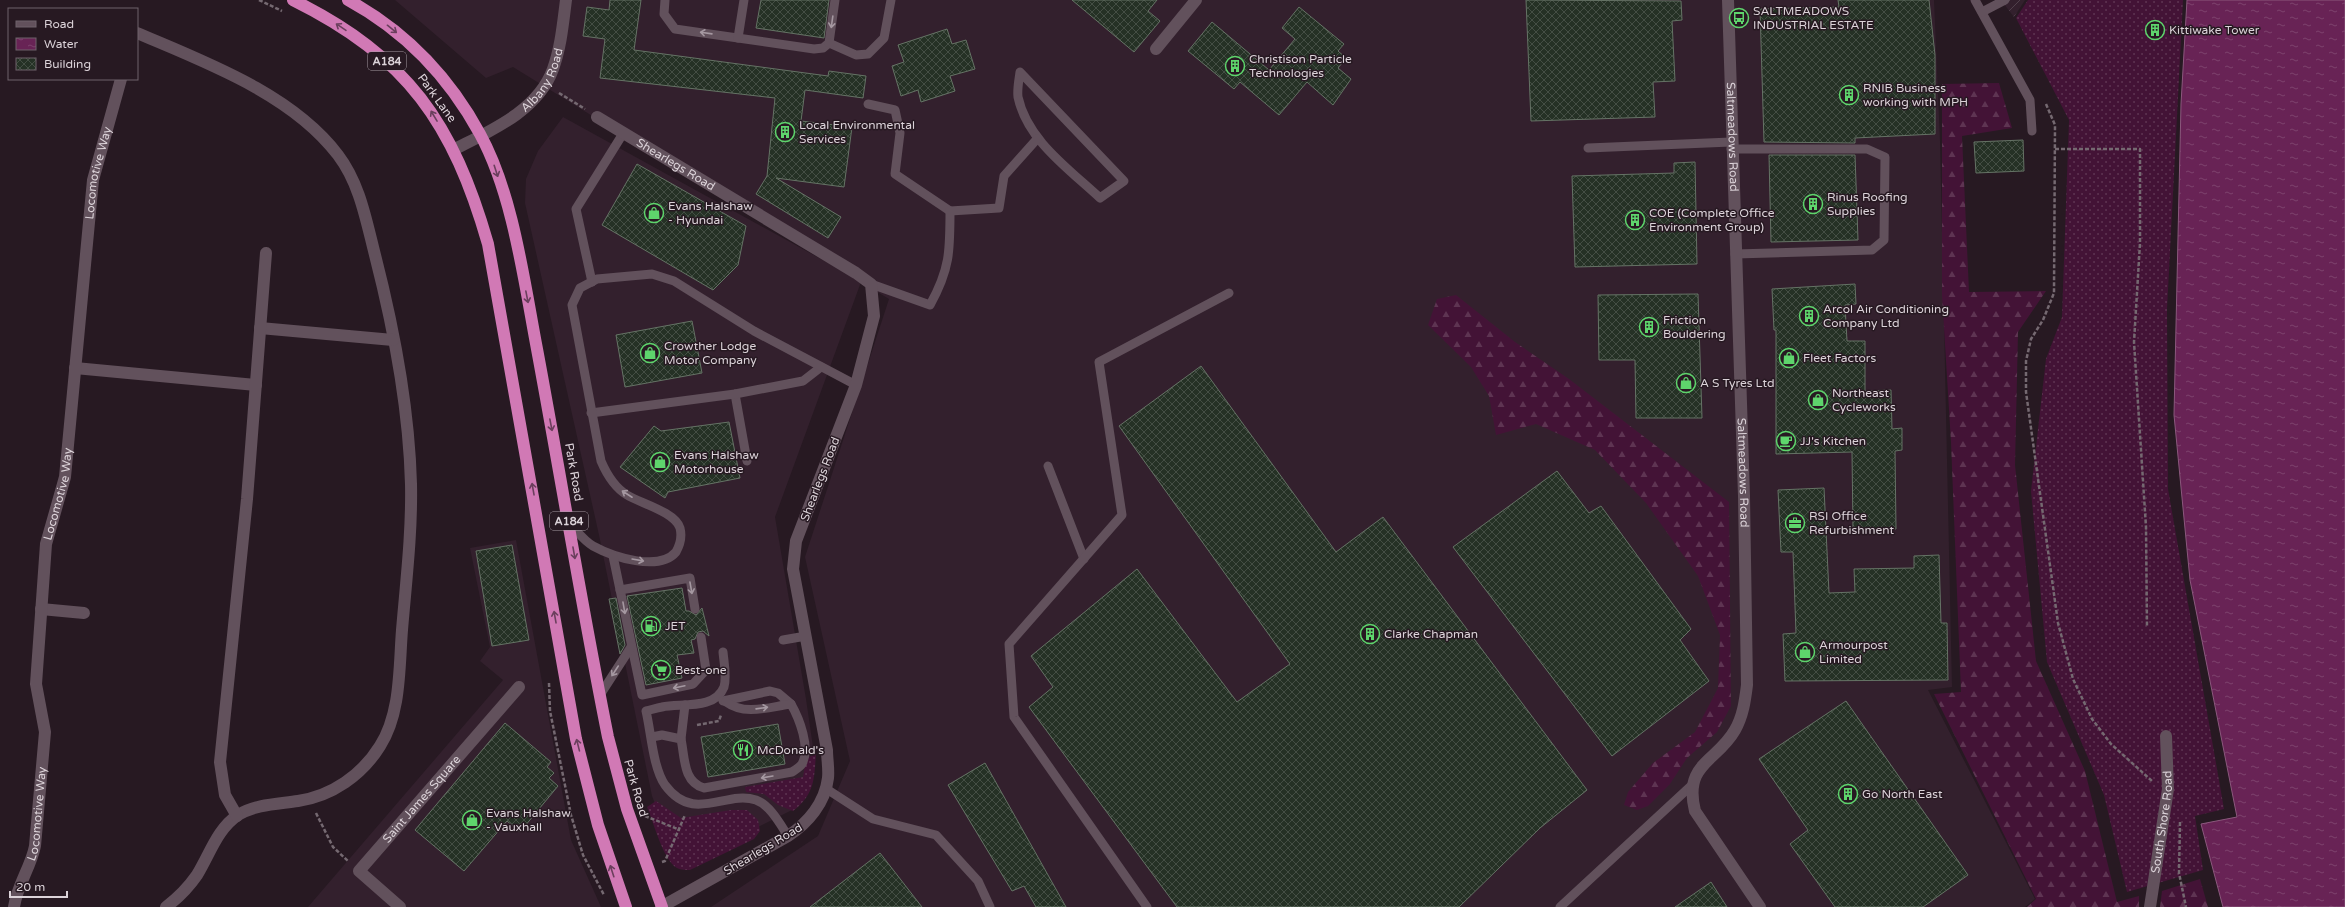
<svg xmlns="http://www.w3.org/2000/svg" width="2345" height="907" viewBox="0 0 2345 907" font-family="'Varela Round',sans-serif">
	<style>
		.built { fill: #33202d }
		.industrial { fill: url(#industrial-furrows) }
		.grass { fill: url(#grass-dots) }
		.forest { fill: url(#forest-firs) }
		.water { fill: url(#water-ripples); stroke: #8b587d }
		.building { fill: url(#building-cross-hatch); stroke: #657365 }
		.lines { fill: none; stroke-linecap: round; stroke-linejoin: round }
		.path { stroke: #756971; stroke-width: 2.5; stroke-dasharray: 4 2; stroke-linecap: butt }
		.lane { stroke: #62515c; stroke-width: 9 }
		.street { stroke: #62515c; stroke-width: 12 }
		.secondary { stroke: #62515c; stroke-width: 12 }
		.highway { stroke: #d179b5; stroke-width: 12 }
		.oneway { stroke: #a598a1 }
		.oneway2 { stroke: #6b3f5d }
		.labels { text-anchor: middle; stroke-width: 3; stroke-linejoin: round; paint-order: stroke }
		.shield { fill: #271922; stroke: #a69ba2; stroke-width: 1 }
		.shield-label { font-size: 11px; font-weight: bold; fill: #dcd3d9 }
		.poi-label { font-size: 12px; fill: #dcd3d9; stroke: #271922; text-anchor: start }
		.street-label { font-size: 12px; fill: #dcd3d9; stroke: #271922 }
	</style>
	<defs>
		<pattern id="industrial-furrows" width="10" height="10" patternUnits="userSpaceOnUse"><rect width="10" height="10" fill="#33202d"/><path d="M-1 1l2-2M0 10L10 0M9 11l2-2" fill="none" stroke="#50404b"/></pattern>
		<pattern id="grass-dots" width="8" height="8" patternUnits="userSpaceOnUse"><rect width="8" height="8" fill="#431336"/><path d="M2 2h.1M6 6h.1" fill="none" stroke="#5e3452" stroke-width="1.8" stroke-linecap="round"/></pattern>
		<pattern id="forest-firs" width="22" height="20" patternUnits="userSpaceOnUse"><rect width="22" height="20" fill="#431336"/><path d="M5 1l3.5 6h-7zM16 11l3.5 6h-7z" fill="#5e3452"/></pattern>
		<pattern id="water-ripples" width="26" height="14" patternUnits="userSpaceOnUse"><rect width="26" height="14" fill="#682355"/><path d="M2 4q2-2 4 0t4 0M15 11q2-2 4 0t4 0" fill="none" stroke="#7d426d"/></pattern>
		<pattern id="building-cross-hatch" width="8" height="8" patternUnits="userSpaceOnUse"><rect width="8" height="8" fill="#253125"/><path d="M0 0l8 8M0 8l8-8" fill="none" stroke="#444e44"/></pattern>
	</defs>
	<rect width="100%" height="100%" fill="#271922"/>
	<g class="built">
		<path d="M395,0H1934L1940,141L1952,687L1928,690L2035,899L2025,907H711L818,836L850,761L805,557L889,299L861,282L775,517L806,699L813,747L811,777L798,807L680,866L652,796L599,535L525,203L526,179L538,151L563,117L850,275L513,67L486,78Z"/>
		<path d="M516,540L571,840L601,907H308L503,680L480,661L490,647L470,548Z"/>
	</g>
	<path class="industrial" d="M2001,0H2025L2014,17Z"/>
	<g class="grass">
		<path d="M2028,0H2183L2167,309L2168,489L2224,809L2195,816L2203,870L2127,892L2104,795L2047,662L2031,491L2046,359L2062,317L2069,120L2016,18Z"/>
		<path d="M816,754C814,779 815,794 793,811L778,805L764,794L746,792L745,787L803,777L806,759Z"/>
		<path d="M656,801L681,818L731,810H747L758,820L760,831L754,839L690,870C686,870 681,870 677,868C663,860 654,823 647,807Z"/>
	</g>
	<g class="forest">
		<path d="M1999,83L2012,128L1962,136L1969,292L2046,291L2018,332L2015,465L2036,661L2085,771L2117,902L2139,896V907H2027L2036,899L1934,694L1961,692L1951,442L1942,295V84Z"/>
		<path d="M1456,295L1515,342L1569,379L1729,502L1731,706L1717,732L1687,758L1670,784L1648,806L1637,810L1624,805L1628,792L1653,763L1695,732L1718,688L1720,635L1698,576L1646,503L1595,450L1536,424L1496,435L1489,396L1471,367L1428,325L1437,299Z"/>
		<path d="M2200,879L2208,907H2160L2162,891Z"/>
	</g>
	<path class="water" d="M2187,0H2345V907H2223L2201,824L2237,817L2190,580L2174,415L2181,104Z"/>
	<g class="building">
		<path d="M610,0H641L634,50L828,76L829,71L866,76L863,98L805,90L801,121L852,127L844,187L776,178L841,217L828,238L756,194L767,176L775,98L600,78L605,39L583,36L587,7L609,10Z"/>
		<path d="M761,0H829L824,38L756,28Z"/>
		<path d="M1072,0H1157L1148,11L1160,21L1134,52Z"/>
		<path d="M1526,0L1681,1L1682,20L1672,21L1675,81L1653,82L1655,117L1531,121Z"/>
		<path d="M1838,0H1929L1935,55V134L1855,138V143L1764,142L1760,9L1839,7Z"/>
		<path d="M1299,7L1344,44L1338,51L1346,58L1338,68L1351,79L1333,105L1307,82L1279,115L1240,82L1234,89L1188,51L1212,22L1269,70L1295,39L1282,28Z"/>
		<path d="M947,29L952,44L966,40L975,69L950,76L955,91L921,102L918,90L901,96L892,66L904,62L898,45Z"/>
		<path d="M2023,140L2024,171L1976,173L1974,142Z"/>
		<path d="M1769,155H1855L1858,240L1771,242Z"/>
		<path d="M1695,162L1697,264L1575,267L1572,176L1674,173V163Z"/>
		<path d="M637,164L746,226L738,265L713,290L602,225Z"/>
		<path d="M1855,284L1856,304L1845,305L1847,341H1865V391L1891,390L1892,429L1902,428V450L1895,451L1896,529L1853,530L1852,452L1776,454V330H1774L1772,289Z"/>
		<path d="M1698,294L1702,418H1636L1635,360H1599L1598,295Z"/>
		<path d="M692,321L702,373L625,387L616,335Z"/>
		<path d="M1201,366L1336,552L1383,517L1587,790L1540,828L1459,907H1177L1029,707L1053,687L1031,656L1137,569L1237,702L1290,664L1119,426Z"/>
		<path d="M729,422L740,478L668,492L665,498L620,467L654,426L661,431Z"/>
		<path d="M1557,471L1589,513L1601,506L1691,629L1680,640L1709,681L1612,756L1453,547Z"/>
		<path d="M1824,488L1829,593L1855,592L1854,569L1914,568V556L1939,555L1941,623H1947L1948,680L1785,681L1783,634L1796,633L1793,552H1781L1778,490Z"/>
		<path d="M512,545L529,640L492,646L476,551Z"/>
		<path d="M682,588L686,611H689L696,615L702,608L709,636L703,631L698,632L695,639L691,640L694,653L677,655L682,678L646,685L627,596Z"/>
		<path d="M616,598L625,645L620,654L609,599Z"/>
		<path d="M1846,701L1968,875L1923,907H1835L1790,844L1808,830L1759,759Z"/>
		<path d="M505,723L551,762L547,767L554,773L549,778L558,786L520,832L507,821L464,871L415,830Z"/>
		<path d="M778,724L785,764L708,777L701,737Z"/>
		<path d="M985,763L1066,907H1036L1024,886L1012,891L948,785Z"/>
		<path d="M880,853L922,907H810Z"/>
		<path d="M1711,882L1727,907H1675Z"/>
	</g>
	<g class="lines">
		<g class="path">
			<path d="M259,0L282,11"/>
			<path d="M559,93L585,109"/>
			<path d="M2046,104L2055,125L2054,293L2043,320L2031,339L2026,361V392L2058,623L2073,679L2092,719L2111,744L2152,781"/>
			<path d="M2055,149H2140V243L2134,342L2146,527L2147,627"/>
			<path d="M549,683L550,711L571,815L583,855L604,895"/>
			<path d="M697,725L719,721L721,715"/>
			<path d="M316,813L333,847L348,861"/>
			<path d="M645,816L680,830"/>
			<path d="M2180,822L2179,873L2186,907"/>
			<path d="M662,862L665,861L685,815"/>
		</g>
		<g class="lane">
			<path d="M665,0L664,14L675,29L814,49L823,48L829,43L835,0"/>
			<path d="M1975,0L2030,100L2032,131"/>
			<path d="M1982,12L2005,0"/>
			<path d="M738,38L744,0"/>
			<path d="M829,43L856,55L868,54L884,38L891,0"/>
			<path d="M1020,72L1124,181L1100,198C1069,169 1027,140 1018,97C1017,89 1019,80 1020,72Z"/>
			<path d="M868,104L895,110L900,133L895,174L950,211"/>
			<path d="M1588,148L1731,142"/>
			<path d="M1731,149H1867L1885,157L1884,240L1872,250L1735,254"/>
			<path d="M592,282L576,209L624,132"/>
			<path d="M871,284L930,305C950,269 950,251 950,211L999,208L1004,176L1037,139"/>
			<path d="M735,394L747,461"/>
			<path d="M591,413L735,394L803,381L821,367"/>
			<path d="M1048,466L1084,559"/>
			<path d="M569,523C576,530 584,541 593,546C613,557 659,572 676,552C680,545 682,536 680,528C675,512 640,503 627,495C614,487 607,475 601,461L572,305L580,288L597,279L652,274L674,281L754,331L856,385"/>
			<path d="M613,556L642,695L693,684L706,670L701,637"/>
			<path d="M620,590L690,578L695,609"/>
			<path d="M783,640L806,636"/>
			<path d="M723,652C724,663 727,677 724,687C715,710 681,703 662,707C656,708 651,710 646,711C651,732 653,768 665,785C694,824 725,790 756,800C770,805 780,824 788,836"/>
			<path d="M600,695L631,647"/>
			<path d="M723,701L770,691L778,693L791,704"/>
			<path d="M652,737L662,735L681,739C685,758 683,782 704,788L792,772C795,770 800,767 802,764C811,748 799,718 791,704C769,707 745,716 726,702"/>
			<path d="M681,739L685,705"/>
			<path d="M825,788L873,819L936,835L978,881L990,907"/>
			<path d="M1147,907L1014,717L1009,644L1122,515L1099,362L1229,293"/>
			<path d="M1560,907L1693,784"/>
		</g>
		<g class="street">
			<path d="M137,33C205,62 292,94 338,155C360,184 366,220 375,255C394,329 409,407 411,484C412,533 406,582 402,630C399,668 401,713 380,746C362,775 332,796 298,801C278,804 256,804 238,815C217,829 210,854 197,875C188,888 178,898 166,907"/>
			<path d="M1156,49L1196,0"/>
			<path id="s1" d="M597,117L856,273L871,284L874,316L856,385L796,541L793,569L827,750C827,759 829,769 828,778C825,803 808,823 788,836L661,907"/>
			<path id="s2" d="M453,150C490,131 538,111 553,69C561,47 563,23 566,0"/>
			<path d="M260,328L393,340"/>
			<path d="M75,368L256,385"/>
			<path d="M41,609L84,613"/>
			<path d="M237,816L225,795L220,762L247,499L266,253"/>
			<path id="s3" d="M14,907C17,885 31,867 35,846L45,732L36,684L46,544L65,477L93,180L121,79"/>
			<path id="s4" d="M400,907L359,871L519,687"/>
			<path id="s5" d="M2150,907L2168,789L2166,736"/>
		</g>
		<path class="secondary" id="s6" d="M1728,0L1744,496L1747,685C1745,701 1743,716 1735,730C1717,762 1683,763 1695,811L1760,907"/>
		<g class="highway">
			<path d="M293,0C408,57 453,123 488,244L576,739L598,825L626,907"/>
			<path d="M348,0C405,31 449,77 480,134C513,194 524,281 537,349C561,478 582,608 608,737L627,809L662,907"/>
		</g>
	</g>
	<defs><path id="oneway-shaft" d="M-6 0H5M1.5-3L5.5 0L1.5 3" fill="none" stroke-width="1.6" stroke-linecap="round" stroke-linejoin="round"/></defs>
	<g class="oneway">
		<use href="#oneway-shaft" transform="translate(832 22) rotate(98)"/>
		<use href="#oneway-shaft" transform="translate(706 33) rotate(-172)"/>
		<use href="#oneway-shaft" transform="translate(627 494) rotate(-147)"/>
		<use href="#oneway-shaft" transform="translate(638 560) rotate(10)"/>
		<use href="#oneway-shaft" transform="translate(691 588) rotate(80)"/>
		<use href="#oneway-shaft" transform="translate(624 608) rotate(80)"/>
		<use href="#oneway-shaft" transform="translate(615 671) rotate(123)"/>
		<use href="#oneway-shaft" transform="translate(679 687) rotate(168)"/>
		<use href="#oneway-shaft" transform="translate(762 708) rotate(-8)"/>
		<use href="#oneway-shaft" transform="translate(767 777) rotate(170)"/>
	</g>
	<g class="oneway2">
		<use href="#oneway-shaft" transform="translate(341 27) rotate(-146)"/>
		<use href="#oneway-shaft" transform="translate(392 29) rotate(39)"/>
		<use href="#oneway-shaft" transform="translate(434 116) rotate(-121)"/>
		<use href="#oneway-shaft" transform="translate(496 171) rotate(72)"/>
		<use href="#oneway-shaft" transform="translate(527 297) rotate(79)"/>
		<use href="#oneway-shaft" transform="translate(551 425) rotate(79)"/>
		<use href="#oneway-shaft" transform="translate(533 489) rotate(-100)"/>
		<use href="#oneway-shaft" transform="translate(574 553) rotate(80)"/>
		<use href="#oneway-shaft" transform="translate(555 617) rotate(-100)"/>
		<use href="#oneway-shaft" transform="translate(578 745) rotate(-104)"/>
		<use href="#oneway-shaft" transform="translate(612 871) rotate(-108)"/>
	</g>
	<defs>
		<symbol id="bus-ring" viewBox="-11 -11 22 22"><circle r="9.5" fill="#271922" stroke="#5ed56c" stroke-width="1.5"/><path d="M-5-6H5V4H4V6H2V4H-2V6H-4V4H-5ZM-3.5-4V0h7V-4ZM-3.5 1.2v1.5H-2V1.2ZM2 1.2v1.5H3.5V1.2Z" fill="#5ed56c"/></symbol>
		<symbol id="building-ring" viewBox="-11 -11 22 22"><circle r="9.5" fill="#271922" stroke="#5ed56c" stroke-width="1.5"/><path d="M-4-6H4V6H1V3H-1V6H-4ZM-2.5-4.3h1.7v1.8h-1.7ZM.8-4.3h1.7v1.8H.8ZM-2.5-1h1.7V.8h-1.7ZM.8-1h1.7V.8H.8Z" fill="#5ed56c"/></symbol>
		<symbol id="shop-ring" viewBox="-11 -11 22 22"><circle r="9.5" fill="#271922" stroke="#5ed56c" stroke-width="1.5"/><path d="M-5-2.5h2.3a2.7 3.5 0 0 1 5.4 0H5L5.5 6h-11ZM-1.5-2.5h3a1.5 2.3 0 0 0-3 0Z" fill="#5ed56c"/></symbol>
		<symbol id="cafe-ring" viewBox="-11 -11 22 22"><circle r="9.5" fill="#271922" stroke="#5ed56c" stroke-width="1.5"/><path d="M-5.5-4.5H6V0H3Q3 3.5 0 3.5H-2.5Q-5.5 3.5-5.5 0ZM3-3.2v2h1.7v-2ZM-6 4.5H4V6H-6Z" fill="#5ed56c"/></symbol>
		<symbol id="office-ring" viewBox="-11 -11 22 22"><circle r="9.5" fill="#271922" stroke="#5ed56c" stroke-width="1.5"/><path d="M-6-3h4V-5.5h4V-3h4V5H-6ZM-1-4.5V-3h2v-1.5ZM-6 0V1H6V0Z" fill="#5ed56c"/></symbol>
		<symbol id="fuel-ring" viewBox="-11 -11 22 22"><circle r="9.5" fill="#271922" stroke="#5ed56c" stroke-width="1.5"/><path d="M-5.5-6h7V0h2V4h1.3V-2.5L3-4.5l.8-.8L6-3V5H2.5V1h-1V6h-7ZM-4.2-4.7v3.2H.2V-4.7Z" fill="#5ed56c"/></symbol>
		<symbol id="supermarket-ring" viewBox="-11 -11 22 22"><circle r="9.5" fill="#271922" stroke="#5ed56c" stroke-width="1.5"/><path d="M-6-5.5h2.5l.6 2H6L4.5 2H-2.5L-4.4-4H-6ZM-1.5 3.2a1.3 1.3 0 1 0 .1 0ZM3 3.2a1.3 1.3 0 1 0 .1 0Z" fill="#5ed56c"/></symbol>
		<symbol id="restaurant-ring" viewBox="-11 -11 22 22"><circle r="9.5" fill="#271922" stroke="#5ed56c" stroke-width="1.5"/><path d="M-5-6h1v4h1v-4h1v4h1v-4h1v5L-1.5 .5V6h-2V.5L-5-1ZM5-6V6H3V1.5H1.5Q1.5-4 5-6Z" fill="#5ed56c"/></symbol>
	</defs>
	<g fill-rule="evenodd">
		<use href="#bus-ring" x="1728" y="7" width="22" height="22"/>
		<use href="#building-ring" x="2144" y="19" width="22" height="22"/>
		<use href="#building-ring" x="1224" y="55" width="22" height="22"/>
		<use href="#building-ring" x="1838" y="84" width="22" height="22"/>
		<use href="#building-ring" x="774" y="121" width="22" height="22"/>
		<use href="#building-ring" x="1802" y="193" width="22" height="22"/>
		<use href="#shop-ring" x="643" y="202" width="22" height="22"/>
		<use href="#building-ring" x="1624" y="209" width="22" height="22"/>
		<use href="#building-ring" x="1798" y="305" width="22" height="22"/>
		<use href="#building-ring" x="1638" y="316" width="22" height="22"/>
		<use href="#shop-ring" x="639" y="342" width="22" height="22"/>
		<use href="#shop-ring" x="1778" y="347" width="22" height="22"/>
		<use href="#shop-ring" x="1675" y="372" width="22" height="22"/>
		<use href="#shop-ring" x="1807" y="389" width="22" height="22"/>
		<use href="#cafe-ring" x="1775" y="430" width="22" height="22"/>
		<use href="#shop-ring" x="649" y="451" width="22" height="22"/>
		<use href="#office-ring" x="1784" y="512" width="22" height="22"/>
		<use href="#fuel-ring" x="640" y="615" width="22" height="22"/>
		<use href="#building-ring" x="1359" y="623" width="22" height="22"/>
		<use href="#shop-ring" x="1794" y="641" width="22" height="22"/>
		<use href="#supermarket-ring" x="650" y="659" width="22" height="22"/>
		<use href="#restaurant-ring" x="732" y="739" width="22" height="22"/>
		<use href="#building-ring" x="1837" y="783" width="22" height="22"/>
		<use href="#shop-ring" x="461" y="809" width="22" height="22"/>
	</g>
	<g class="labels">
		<g class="shield">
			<rect x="368" y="52" width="38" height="18" rx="3"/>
			<rect x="550" y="512" width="38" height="18" rx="3"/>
		</g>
		<g class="shield-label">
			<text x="387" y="65">A184</text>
			<text x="569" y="525">A184</text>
		</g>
		<g class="poi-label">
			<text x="1753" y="15">SALTMEADOWS<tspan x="1753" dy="14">INDUSTRIAL ESTATE</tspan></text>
			<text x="2169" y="34">Kittiwake Tower</text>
			<text x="1249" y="63">Christison Particle<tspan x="1249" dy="14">Technologies</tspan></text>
			<text x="1863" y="92">RNIB Business<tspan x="1863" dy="14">working with MPH</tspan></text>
			<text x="799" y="129">Local Environmental<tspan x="799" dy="14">Services</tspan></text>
			<text x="1827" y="201">Rinus Roofing<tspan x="1827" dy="14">Supplies</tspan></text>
			<text x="668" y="210">Evans Halshaw<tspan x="668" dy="14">- Hyundai</tspan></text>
			<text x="1649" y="217">COE (Complete Office<tspan x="1649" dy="14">Environment Group)</tspan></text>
			<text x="1823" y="313">Arcol Air Conditioning<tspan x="1823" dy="14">Company Ltd</tspan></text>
			<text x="1663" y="324">Friction<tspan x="1663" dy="14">Bouldering</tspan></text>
			<text x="664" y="350">Crowther Lodge<tspan x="664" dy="14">Motor Company</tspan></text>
			<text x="1803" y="362">Fleet Factors</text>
			<text x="1700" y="387">A S Tyres Ltd</text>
			<text x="1832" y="397">Northeast<tspan x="1832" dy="14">Cycleworks</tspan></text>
			<text x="1800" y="445">JJ's Kitchen</text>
			<text x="674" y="459">Evans Halshaw<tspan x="674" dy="14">Motorhouse</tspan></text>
			<text x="1809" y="520">RSI Office<tspan x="1809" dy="14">Refurbishment</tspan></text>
			<text x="665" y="630">JET</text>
			<text x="1384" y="638">Clarke Chapman</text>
			<text x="1819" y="649">Armourpost<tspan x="1819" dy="14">Limited</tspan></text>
			<text x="675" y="674">Best-one</text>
			<text x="757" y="754">McDonald's</text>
			<text x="1862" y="798">Go North East</text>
			<text x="486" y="817">Evans Halshaw<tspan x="486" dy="14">- Vauxhall</tspan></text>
		</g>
		<g class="street-label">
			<text dy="4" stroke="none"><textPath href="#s2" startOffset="117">Albany Road</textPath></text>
			<text transform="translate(437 98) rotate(54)" y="4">Park Lane</text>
			<text dy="4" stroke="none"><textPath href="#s6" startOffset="137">Saltmeadows Road</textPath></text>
			<text dy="4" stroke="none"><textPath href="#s1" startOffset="92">Shearlegs Road</textPath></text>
			<text dy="4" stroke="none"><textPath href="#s3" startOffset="744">Locomotive Way</textPath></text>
			<text transform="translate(574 472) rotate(80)" y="4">Park Road</text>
			<text dy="4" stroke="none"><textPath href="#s6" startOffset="473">Saltmeadows Road</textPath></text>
			<text transform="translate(820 479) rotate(-69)" y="4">Shearlegs Road</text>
			<text dy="4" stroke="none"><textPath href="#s3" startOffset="420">Locomotive Way</textPath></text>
			<text transform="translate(636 788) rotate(74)" y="4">Park Road</text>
			<text dy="4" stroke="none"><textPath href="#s4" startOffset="150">Saint James Square</textPath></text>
			<text dy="4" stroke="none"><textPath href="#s3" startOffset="97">Locomotive Way</textPath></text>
			<text dy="4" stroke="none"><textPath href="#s5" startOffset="86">South Shore Road</textPath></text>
			<text transform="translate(763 849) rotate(-31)" y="4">Shearlegs Road</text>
		</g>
	</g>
	<rect x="8" y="8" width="130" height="72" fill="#271922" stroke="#6f636b"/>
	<rect x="16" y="21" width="20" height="6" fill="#62515c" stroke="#6f636b"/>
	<text x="44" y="28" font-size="12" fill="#dcd3d9">Road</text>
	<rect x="16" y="38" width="20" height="12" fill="url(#water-ripples)" stroke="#6f636b"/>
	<text x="44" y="48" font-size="12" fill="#dcd3d9">Water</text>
	<rect x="16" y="58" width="20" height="12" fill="url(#building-cross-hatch)" stroke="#6f636b"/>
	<text x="44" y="68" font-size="12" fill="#dcd3d9">Building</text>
	<path d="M10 891v6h57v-6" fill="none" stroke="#dcd3d9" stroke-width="2"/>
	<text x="16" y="891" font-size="12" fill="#dcd3d9" stroke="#271922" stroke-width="3" paint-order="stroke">20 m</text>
</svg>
